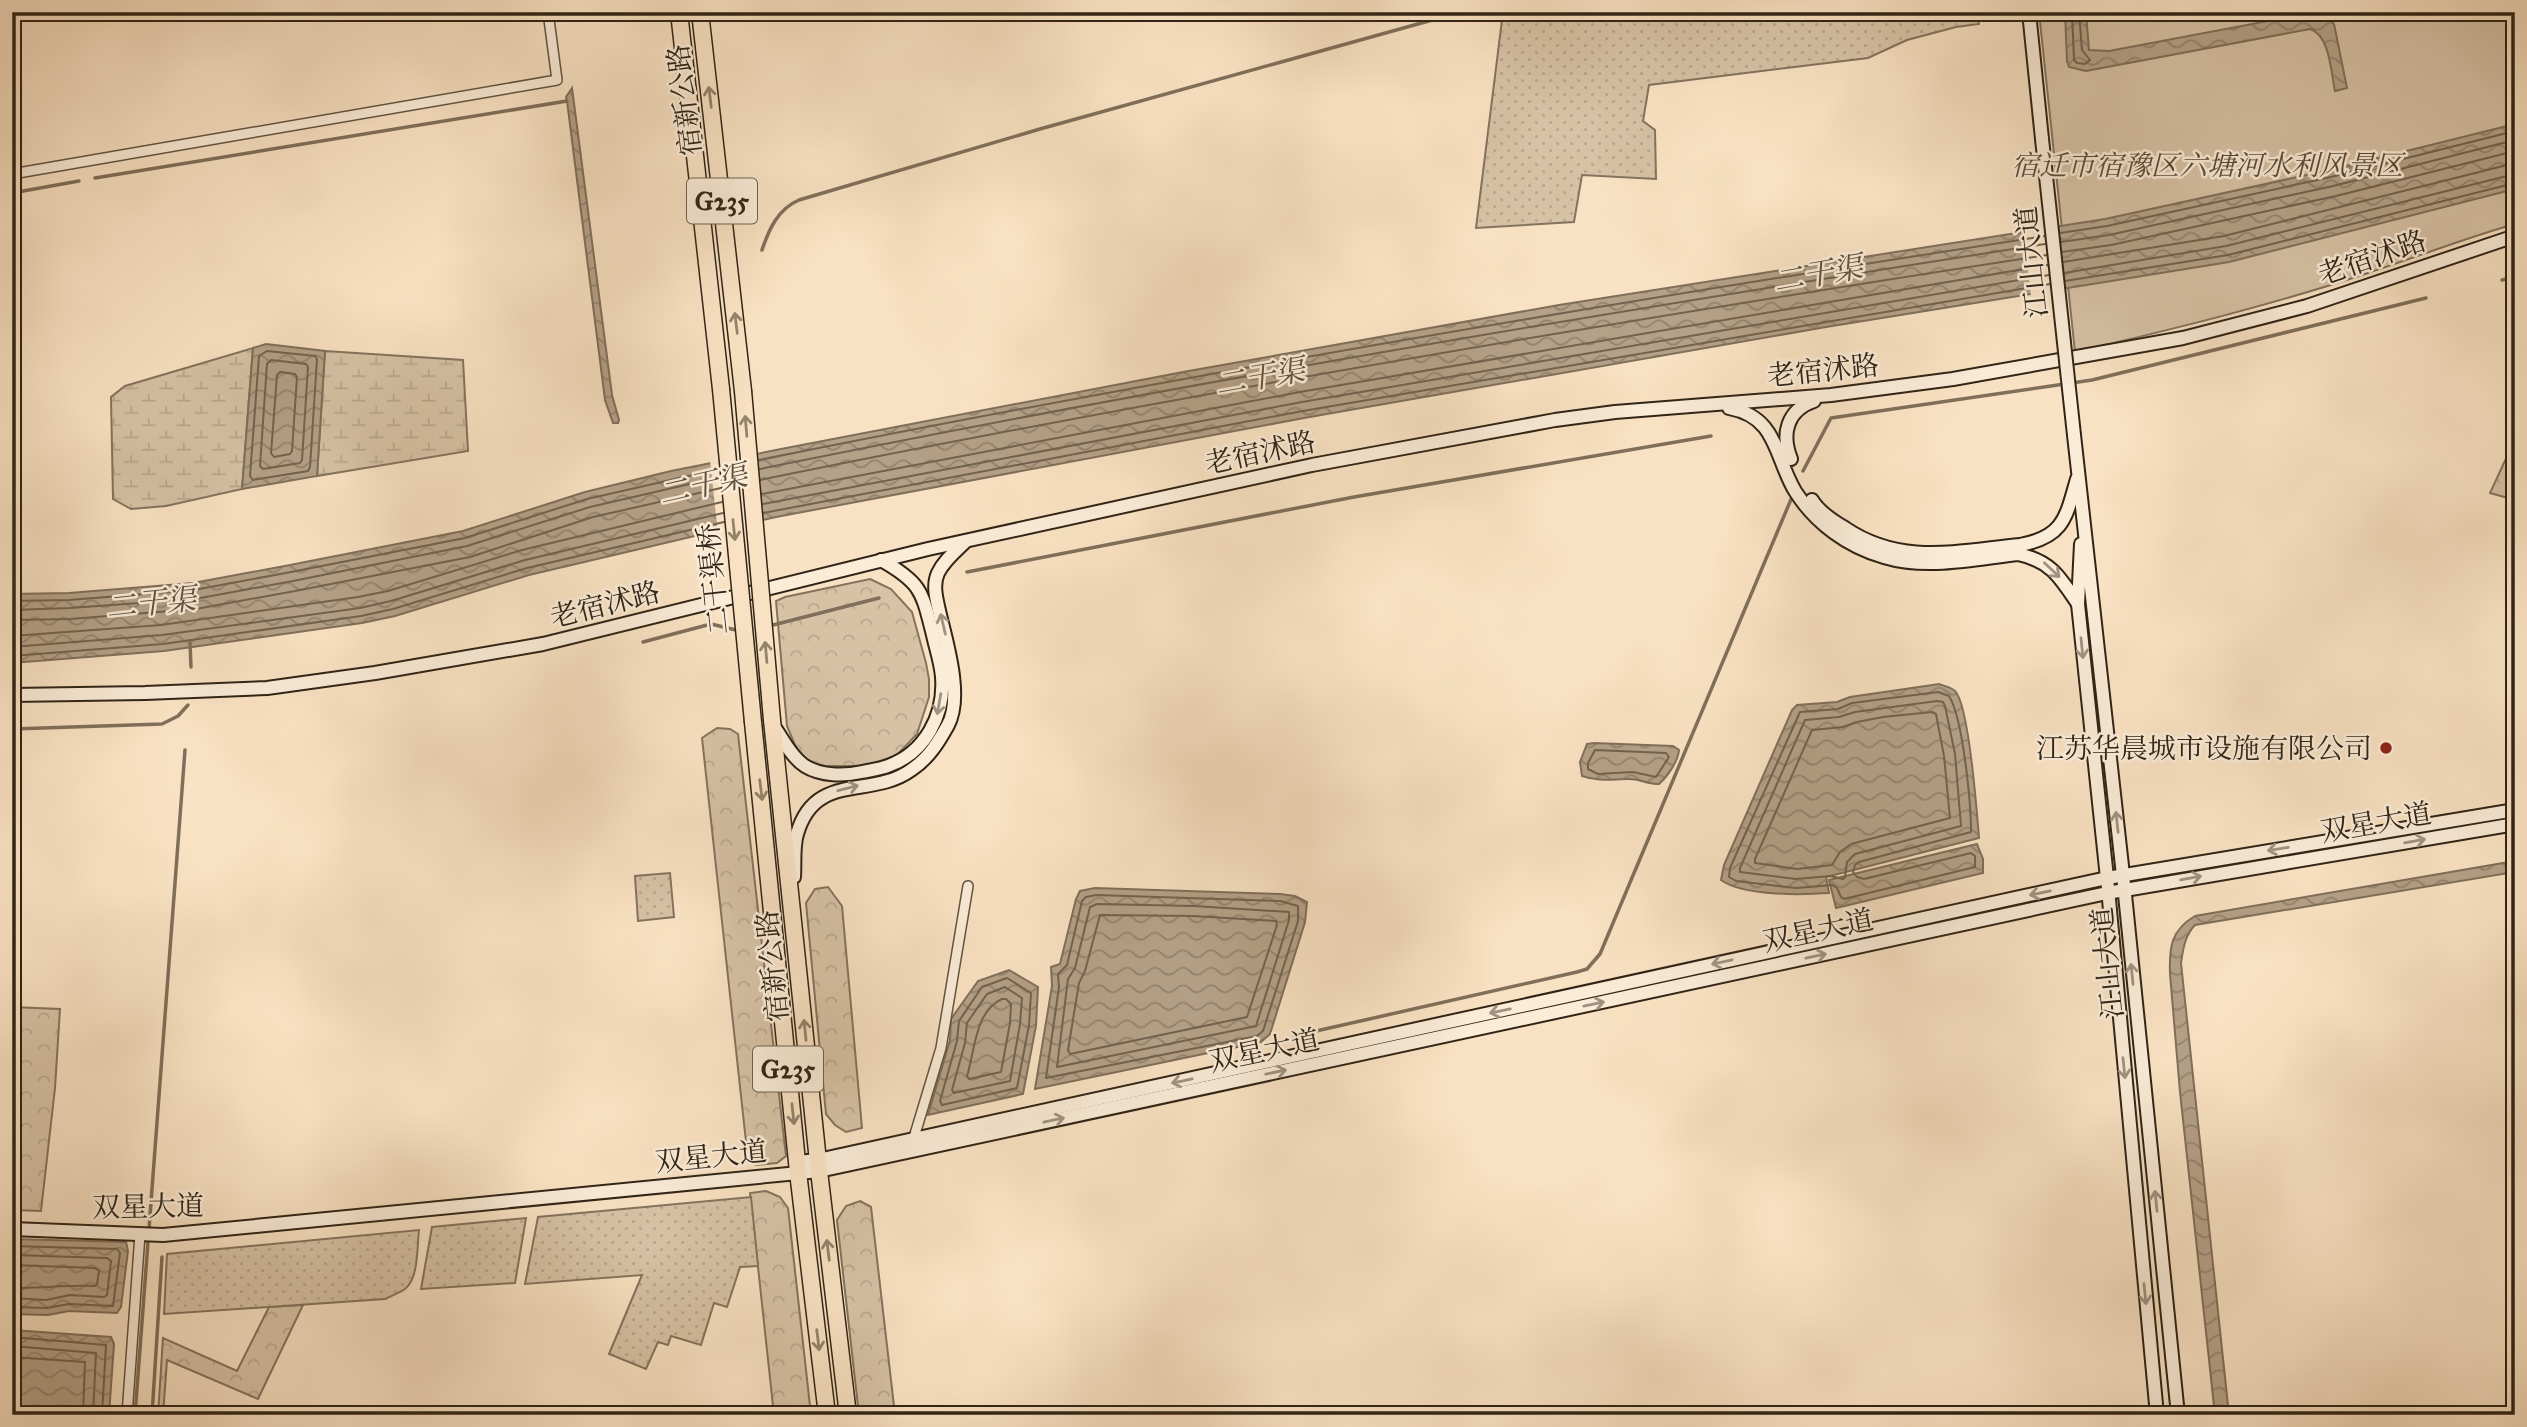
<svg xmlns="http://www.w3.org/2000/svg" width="2527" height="1427" viewBox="0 0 2527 1427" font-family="'IM FELL Great Primer','Noto Serif SC',serif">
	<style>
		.green { fill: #d7c2a6; stroke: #84735e; stroke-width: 2 }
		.forest { fill: url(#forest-crowns); stroke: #84735e; stroke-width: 2 }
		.wetland { fill: url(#wetland-marsh); stroke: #84735e; stroke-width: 2 }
		.garden { fill: url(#garden-dots); stroke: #84735e; stroke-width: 2 }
		.water { fill: url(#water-waves); stroke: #806f5a; stroke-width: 2 }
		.pier { fill: #f9e2c3 }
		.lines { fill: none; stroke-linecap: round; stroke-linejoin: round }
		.shore { stroke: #72624f; stroke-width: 2 }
		.stream { stroke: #806f5a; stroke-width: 3.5 }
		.street-casing { stroke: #625441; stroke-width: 12 }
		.secondary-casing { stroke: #302416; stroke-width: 16 }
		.highway-casing { stroke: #302416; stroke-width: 19 }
		.street { stroke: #fbecd8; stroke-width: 9 }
		.secondary { stroke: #fbecd8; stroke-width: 12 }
		.highway { stroke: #f9e2c3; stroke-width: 16 }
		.secondary-bridge-casing { stroke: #302416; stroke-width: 16; stroke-linecap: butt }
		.highway-bridge-casing { stroke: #302416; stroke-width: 19; stroke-linecap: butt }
		.secondary-bridge { stroke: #fbecd8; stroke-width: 12 }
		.highway-bridge { stroke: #f9e2c3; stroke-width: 16 }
		.oneway { stroke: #94836c }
		.oneway2 { stroke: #a09281 }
		.poi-dot { fill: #8f2418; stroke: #fbecd8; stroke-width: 2.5 }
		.labels { text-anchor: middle; stroke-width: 5; stroke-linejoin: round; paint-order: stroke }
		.shield { fill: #fbecd8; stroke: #6d6050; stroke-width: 2 }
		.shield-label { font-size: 26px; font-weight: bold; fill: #302416 }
		.street-label { font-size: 28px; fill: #302416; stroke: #fbecd8 }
		.park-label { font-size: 28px; font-style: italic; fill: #5a4c3a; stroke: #fbecd8 }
		.poi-label { font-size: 28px; fill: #302416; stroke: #fbecd8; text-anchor: end }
		.water-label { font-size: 30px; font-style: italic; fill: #5f503e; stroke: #fbecd8 }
	</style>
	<defs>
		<pattern id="forest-crowns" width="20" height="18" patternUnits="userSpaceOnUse" patternTransform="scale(1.75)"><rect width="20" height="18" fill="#d7c2a6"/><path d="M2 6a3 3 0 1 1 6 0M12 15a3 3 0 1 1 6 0" fill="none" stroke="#b9a78e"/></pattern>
		<pattern id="wetland-marsh" width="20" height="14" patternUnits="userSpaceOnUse" patternTransform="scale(1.75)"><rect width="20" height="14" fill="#d7c2a6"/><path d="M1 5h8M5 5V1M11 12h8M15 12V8" fill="none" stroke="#b9a78e"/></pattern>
		<pattern id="garden-dots" width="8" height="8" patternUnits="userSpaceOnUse" patternTransform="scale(1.75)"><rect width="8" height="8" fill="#d7c2a6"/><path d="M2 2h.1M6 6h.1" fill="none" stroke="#b9a78e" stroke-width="1.8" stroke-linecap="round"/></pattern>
		<pattern id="water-waves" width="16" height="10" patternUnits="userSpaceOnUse" patternTransform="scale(1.75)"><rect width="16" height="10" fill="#b5a188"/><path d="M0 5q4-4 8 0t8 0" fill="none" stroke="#94836e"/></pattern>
	</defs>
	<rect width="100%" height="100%" fill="#f9e2c3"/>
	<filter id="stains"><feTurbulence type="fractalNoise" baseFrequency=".00286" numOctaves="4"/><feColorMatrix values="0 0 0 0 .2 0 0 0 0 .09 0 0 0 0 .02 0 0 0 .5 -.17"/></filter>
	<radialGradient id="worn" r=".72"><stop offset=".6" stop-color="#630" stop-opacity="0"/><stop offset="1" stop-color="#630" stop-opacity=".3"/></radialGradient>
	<path class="green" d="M2039,12H2515V224C2465,238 2417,257 2368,273C2272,305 2174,329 2075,352Z"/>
	<g class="forest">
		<path d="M2515,439V500L2490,493Z"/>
		<path d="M870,579L891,589L912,612L926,663L929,679V697L917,734L896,756L864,766H825L808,762L797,750L787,726L776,601L785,597Z"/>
		<path d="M717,728L730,729L738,734L786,1156L777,1163L756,1165L748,1160L702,738Z"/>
		<path d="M828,887L842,906L862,1128L846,1132L835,1125L826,1114L806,903L815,889Z"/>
		<path d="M12,1007L60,1009L55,1088L41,1211L12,1210Z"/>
		<path d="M766,1191L780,1197L788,1208L811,1415H774L750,1193Z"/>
		<path d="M860,1201L871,1207L895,1415H859L837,1220L846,1206Z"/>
		<path d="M303,1305L258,1399L167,1360L163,1415H158L163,1338L237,1371L269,1307Z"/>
	</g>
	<g class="wetland">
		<path d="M253,348L242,489L166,506L131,509L113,499L111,397L125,386Z"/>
		<path d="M325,351L463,360L468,451L317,476Z"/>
	</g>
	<g class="garden">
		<path d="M1503,12H1977L1979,24L1956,27L1907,40L1868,58L1649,85L1643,121L1655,130L1656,179L1582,175L1574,222L1476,228Z"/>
		<path d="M670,873L674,917L638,921L635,876Z"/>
		<path d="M751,1197L758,1266L740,1267L727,1307L714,1303L701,1345L671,1336L668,1345L658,1342L646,1369L609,1354L642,1275L525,1284L538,1217Z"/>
		<path d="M526,1218L515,1283L421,1289L432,1227Z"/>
		<path d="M419,1230C417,1246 419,1278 405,1289C399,1293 391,1296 385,1299L164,1314L167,1254Z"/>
	</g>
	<g class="water">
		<path d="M2065,12H2086L2089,50L2109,51L2305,14C2317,14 2326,14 2334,24L2347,88L2335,91C2331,73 2330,35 2310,29L2086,71L2069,67L2067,61Z"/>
		<path d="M572,88L612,395L619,420L618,423H613L605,400L567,101L566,97Z"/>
		<path d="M2515,124V189L2229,262L1826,327L1304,418L776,517L529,575L395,616L362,623L164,651L12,663V594L69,593L193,583L290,565L463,531L585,492L671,471L781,449L1183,372L1559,305L2105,219L2330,170Z"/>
		<path d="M266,344L325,351L317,476L242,489L253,348Z"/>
		<path d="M1939,684C1944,686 1951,687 1955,691C1969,705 1977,813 1979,838L1826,877L1829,893C1801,895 1743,896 1721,880L1724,865L1792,710L1797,705L1837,702L1850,697Z"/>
		<path d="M1594,743L1673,746L1679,750C1678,761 1668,776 1659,784C1648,784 1639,779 1629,779C1612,779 1599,782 1582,776L1580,762L1587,744Z"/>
		<path d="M1977,844L1983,859V873L1836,908L1829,880Z"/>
		<path d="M2515,861V872L2195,925C2185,935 2183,949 2181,963L2229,1415H2215L2180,1092L2170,974C2169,947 2171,930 2195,916Z"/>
		<path d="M1095,888L1280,894L1295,896L1307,902L1305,922L1270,1034L1261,1042L1035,1089L1052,986L1051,967L1060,964L1076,899L1080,891Z"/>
		<path d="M1009,970L1038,987L1036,1026L1023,1094L928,1115L950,1040L951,1019L978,981Z"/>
		<path d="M12,1239L126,1242L128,1251L121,1307L117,1313L69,1311L48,1315L12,1314Z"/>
		<path d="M12,1330L111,1337L114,1344L109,1415H12Z"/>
	</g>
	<g class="pier">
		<path d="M2056,223L2064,292L2031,297L2023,228Z"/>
		<path d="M753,451L761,524L718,534L710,460Z"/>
	</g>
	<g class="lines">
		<g class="shore">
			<path d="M2072,12L2074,60L2077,63L2085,64L2090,60L2082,50L2079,12"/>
			<path d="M2060,233L2107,226L2331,177L2515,131"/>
			<path d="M2061,242L2109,235L2333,186L2515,140"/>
			<path d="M2062,252L2111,245L2336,196L2515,151"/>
			<path d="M2063,262L2224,236L2515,163"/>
			<path d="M2064,273L2226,246L2515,174"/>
			<path d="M2065,281L2228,255L2515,183"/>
			<path d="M267,351L315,356L317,359L310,467L308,471L253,480L250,476L259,356Z"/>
			<path d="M271,360L306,364L308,367L302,460L300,463L263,469L260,466L267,364Z"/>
			<path d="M280,372L295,374L297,377L292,451L290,454L274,457L271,453L277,375Z"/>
			<path d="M759,460C1185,374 1615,302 2045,236"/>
			<path d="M760,469C1186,382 1615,311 2045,244"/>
			<path d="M760,480C1187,393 1617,321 2047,255"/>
			<path d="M762,494L1300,392L2048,265"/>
			<path d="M763,504L1302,402L2049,275"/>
			<path d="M763,513L1303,411L2050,284"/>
			<path d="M12,601L69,600L194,590L291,572L465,538L587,499L719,469"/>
			<path d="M12,610L70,608L195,599L293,581L467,546L590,507L720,477"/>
			<path d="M12,620L70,619L196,609L295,591L470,557L593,517L721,488"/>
			<path d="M12,636L161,625L358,597L388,591L522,550L722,502"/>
			<path d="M12,647L162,635L360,608L391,601L525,560L723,513"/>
			<path d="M12,656L163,644L361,616L393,609L527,568L724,522"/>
			<path d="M1938,692L1949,696C1963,718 1971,804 1971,832L1859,862L1855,865L1853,872L1857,877L1864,879L1971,853L1975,856V867L1844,899L1841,897L1837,888L1832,885L1796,888L1736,881L1729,877L1730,868L1800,712L1838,709L1852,703Z"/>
			<path d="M1937,701L1943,702L1945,706L1955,754L1961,826L1855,854L1847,862L1845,877L1843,879L1830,876L1796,879L1740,872V868L1805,720L1839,717L1855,712Z"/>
			<path d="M1932,712L1936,714L1944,756L1950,818L1851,844L1840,852L1832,865L1797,869L1755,863V859L1812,730L1843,727L1857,722L1883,717Z"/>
			<path d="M1595,750L1666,753L1669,757L1656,777L1633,772L1598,774L1588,769V763Z"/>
			<path d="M1096,895L1280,901L1298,906V921L1263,1031L1257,1036L1046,1078L1059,987L1058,974L1067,965L1082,901L1086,897Z"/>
			<path d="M1097,904L1194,906L1289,912V920L1256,1026L1057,1067L1068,979L1075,968L1090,907Z"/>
			<path d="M1100,915L1193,916L1276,921L1277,925L1247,1017L1070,1054L1068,1050L1079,983L1085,971Z"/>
			<path d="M1007,978L1031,993L1029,1025L1017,1088L942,1105L940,1101L957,1041L959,1021L982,987Z"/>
			<path d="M1005,987L1022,998L1020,1024L1010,1081L954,1093L952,1090L965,1043L967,1023L987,994Z"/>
			<path d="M1002,999H1006L1011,1004L1010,1023L1001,1072L969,1079L967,1076C975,1050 975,1011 1002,999Z"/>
			<path d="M12,1246L117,1249L120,1253L113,1306L69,1304L47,1308L12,1307"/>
			<path d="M12,1255L107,1258L111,1261L107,1295L104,1297L70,1295L46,1300L12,1298"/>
			<path d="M12,1265L95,1268L99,1271L97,1284L95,1286C67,1285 40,1288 12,1288"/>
			<path d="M12,1337L106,1345L102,1415"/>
			<path d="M12,1346L96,1353L93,1415"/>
			<path d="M12,1357L85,1362L83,1415"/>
		</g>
		<g class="stream">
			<path d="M95,178L567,101"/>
			<path d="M12,193L79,181"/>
			<path d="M762,250C769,229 778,209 799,200L1040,129L1461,12"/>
			<path d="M2502,280L2515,277"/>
			<path d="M1803,471L1831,418L2092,380L2426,298"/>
			<path d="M967,572L1354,497L1711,436"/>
			<path d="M769,626L879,598"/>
			<path d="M643,642L711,624L740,631"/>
			<path d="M190,643L191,667"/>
			<path d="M12,729L162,724L178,716L188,705"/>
			<path d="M1294,1036L1577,972L1587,969L1600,954L1792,497"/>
			<path d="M135,1415L185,750"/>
			<path d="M152,1415L162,1257"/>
		</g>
		<defs>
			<g id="street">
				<path d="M12,174L557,80L548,12"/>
				<path d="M912,1144L941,1048L968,886"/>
				<path d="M127,1415L140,1234"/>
			</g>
			<g id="secondary">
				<path d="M2029,12L2042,139"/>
				<path d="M1729,408C1778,417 1774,456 1795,491C1815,523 1848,547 1884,557C1927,570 1974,559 2018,554C2051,561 2060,577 2078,604"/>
				<path d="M2074,435L2123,875L2178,1415"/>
				<path d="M1791,459C1781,434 1787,410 1814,401"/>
				<path d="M1812,500C1819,512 1833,521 1845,528C1901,566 1957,551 2020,545C2064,537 2066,517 2077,479"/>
				<path d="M2081,544L2078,604L2107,878L2157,1415"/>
				<path d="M12,695L145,693L267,688L375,673L543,644L928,549L1312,465L1555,420L1615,412L1831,395L1953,379L2183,338L2307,306L2515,236"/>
				<path d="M772,724C782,737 791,757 805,766C821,776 844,776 862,772C871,770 880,769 888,766C925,753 945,715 942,677C941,663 936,649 933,635C922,592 922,583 881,560"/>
				<path d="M794,877C795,864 793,847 797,834C815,771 871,799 911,770C928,759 938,743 948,725C963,697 947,644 940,615C937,601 932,586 938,573C944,560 956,551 966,541"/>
				<path d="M797,1162L818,1160L2107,878L2515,810"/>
				<path d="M12,1229L163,1235L819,1171L2107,893L2515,824"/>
			</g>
			<g id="highway">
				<path d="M679,12L721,389"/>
				<path d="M700,12L743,391"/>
				<path d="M772,720L819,1171L848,1415"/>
				<path d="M753,722L798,1172L827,1415"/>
			</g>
		</defs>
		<use href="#street" class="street-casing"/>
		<use href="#secondary" class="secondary-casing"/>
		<use href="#highway" class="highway-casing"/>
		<use href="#street" class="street"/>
		<use href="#secondary" class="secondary"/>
		<use href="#highway" class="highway"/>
		<defs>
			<path id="secondary-bridge" d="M2042,139L2074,435"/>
			<g id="highway-bridge">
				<path d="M721,389L753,722"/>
				<path d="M743,391L772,720"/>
			</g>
		</defs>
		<use href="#secondary-bridge" class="secondary-bridge-casing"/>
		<use href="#highway-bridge" class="highway-bridge-casing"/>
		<use href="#secondary-bridge" class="secondary-bridge"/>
		<use href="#highway-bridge" class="highway-bridge"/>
	</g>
	<defs><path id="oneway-shaft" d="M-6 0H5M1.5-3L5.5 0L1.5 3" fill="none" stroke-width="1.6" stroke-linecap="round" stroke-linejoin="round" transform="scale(1.75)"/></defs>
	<g class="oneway">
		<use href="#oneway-shaft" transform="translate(710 97) rotate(-97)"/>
		<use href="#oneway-shaft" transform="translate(736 323) rotate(-97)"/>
		<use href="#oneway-shaft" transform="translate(746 426) rotate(-95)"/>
		<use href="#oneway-shaft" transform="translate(734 530) rotate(84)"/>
		<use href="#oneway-shaft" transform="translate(766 652) rotate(-95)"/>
		<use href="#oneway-shaft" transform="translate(761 790) rotate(83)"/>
		<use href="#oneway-shaft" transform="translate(805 1030) rotate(-96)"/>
		<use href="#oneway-shaft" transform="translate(793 1114) rotate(84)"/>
		<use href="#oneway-shaft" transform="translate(828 1250) rotate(-97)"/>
		<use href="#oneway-shaft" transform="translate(818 1340) rotate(83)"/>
	</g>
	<g class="oneway2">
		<use href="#oneway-shaft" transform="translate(2052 570) rotate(43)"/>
		<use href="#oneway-shaft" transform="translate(943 624) rotate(-103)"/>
		<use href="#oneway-shaft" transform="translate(2082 648) rotate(84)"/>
		<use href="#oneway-shaft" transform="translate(939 704) rotate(100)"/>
		<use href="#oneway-shaft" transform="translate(848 788) rotate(-14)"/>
		<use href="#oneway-shaft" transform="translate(2117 822) rotate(-96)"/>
		<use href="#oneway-shaft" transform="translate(2415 841) rotate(-10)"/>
		<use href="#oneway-shaft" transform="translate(2278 849) rotate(171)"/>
		<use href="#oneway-shaft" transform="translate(2191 878) rotate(-10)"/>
		<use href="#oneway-shaft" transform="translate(2040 893) rotate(168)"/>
		<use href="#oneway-shaft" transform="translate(1816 956) rotate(-12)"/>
		<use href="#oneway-shaft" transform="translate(1722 962) rotate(168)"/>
		<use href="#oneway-shaft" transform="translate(2132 974) rotate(-96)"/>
		<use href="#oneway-shaft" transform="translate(1594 1004) rotate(-12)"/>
		<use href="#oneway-shaft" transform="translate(1500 1011) rotate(168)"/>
		<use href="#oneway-shaft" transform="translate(2124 1068) rotate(84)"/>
		<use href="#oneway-shaft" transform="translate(1276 1072) rotate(-12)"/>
		<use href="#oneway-shaft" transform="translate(1182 1081) rotate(168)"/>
		<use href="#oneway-shaft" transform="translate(1054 1120) rotate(-12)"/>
		<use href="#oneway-shaft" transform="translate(2156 1201) rotate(-96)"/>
		<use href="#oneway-shaft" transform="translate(2145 1294) rotate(84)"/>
	</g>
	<circle class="poi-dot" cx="2386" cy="748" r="7"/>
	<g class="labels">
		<g class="shield">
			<rect x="687" y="178.5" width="70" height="45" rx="5"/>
			<rect x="753" y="1046.5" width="70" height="45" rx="5"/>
		</g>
		<g class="shield-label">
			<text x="722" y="210">G235</text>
			<text x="788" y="1078">G235</text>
		</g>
		<g class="street-label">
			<text transform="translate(684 100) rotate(-97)" y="10">宿新公路</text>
			<text transform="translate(2372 257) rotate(-19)" y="10">老宿沭路</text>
			<text transform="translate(2031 262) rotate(-96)" y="10">江山大道</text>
			<text transform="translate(1823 370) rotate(-6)" y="10">老宿沭路</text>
			<text transform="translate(1260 452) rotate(-12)" y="10">老宿沭路</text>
			<text transform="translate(713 579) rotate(-96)" y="10">二干渠桥</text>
			<text transform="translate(605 604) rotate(-14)" y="10">老宿沭路</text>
			<text transform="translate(2376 822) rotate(-10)" y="10">双星大道</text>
			<text transform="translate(1818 930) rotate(-12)" y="10">双星大道</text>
			<text transform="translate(2107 963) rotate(-96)" y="10">江山大道</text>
			<text transform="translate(772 966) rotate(-96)" y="10">宿新公路</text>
			<text transform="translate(1264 1050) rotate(-12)" y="10">双星大道</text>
			<text transform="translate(711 1156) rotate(-6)" y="10">双星大道</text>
			<text transform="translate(148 1206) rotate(-1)" y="10">双星大道</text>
		</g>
		<g class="park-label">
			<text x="2207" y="175">宿迁市宿豫区六塘河水利风景区</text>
		</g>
		<g class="poi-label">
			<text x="2372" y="758">江苏华晨城市设施有限公司</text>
		</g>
		<g class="water-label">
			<text transform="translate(1818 274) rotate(-10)" y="10">二干渠</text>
			<text transform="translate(1260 377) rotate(-10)" y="10">二干渠</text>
			<text transform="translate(703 485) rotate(-13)" y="10">二干渠</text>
			<text transform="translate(151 603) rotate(-6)" y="10">二干渠</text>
		</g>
	</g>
	<rect width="2527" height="1427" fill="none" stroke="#f9e2c3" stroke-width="42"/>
	<rect x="14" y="14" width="2499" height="1399" fill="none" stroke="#302416" stroke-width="3.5"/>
	<rect x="21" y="21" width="2485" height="1385" fill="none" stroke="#302416" stroke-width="2"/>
	<rect width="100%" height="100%" filter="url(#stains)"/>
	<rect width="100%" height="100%" fill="url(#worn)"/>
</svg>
